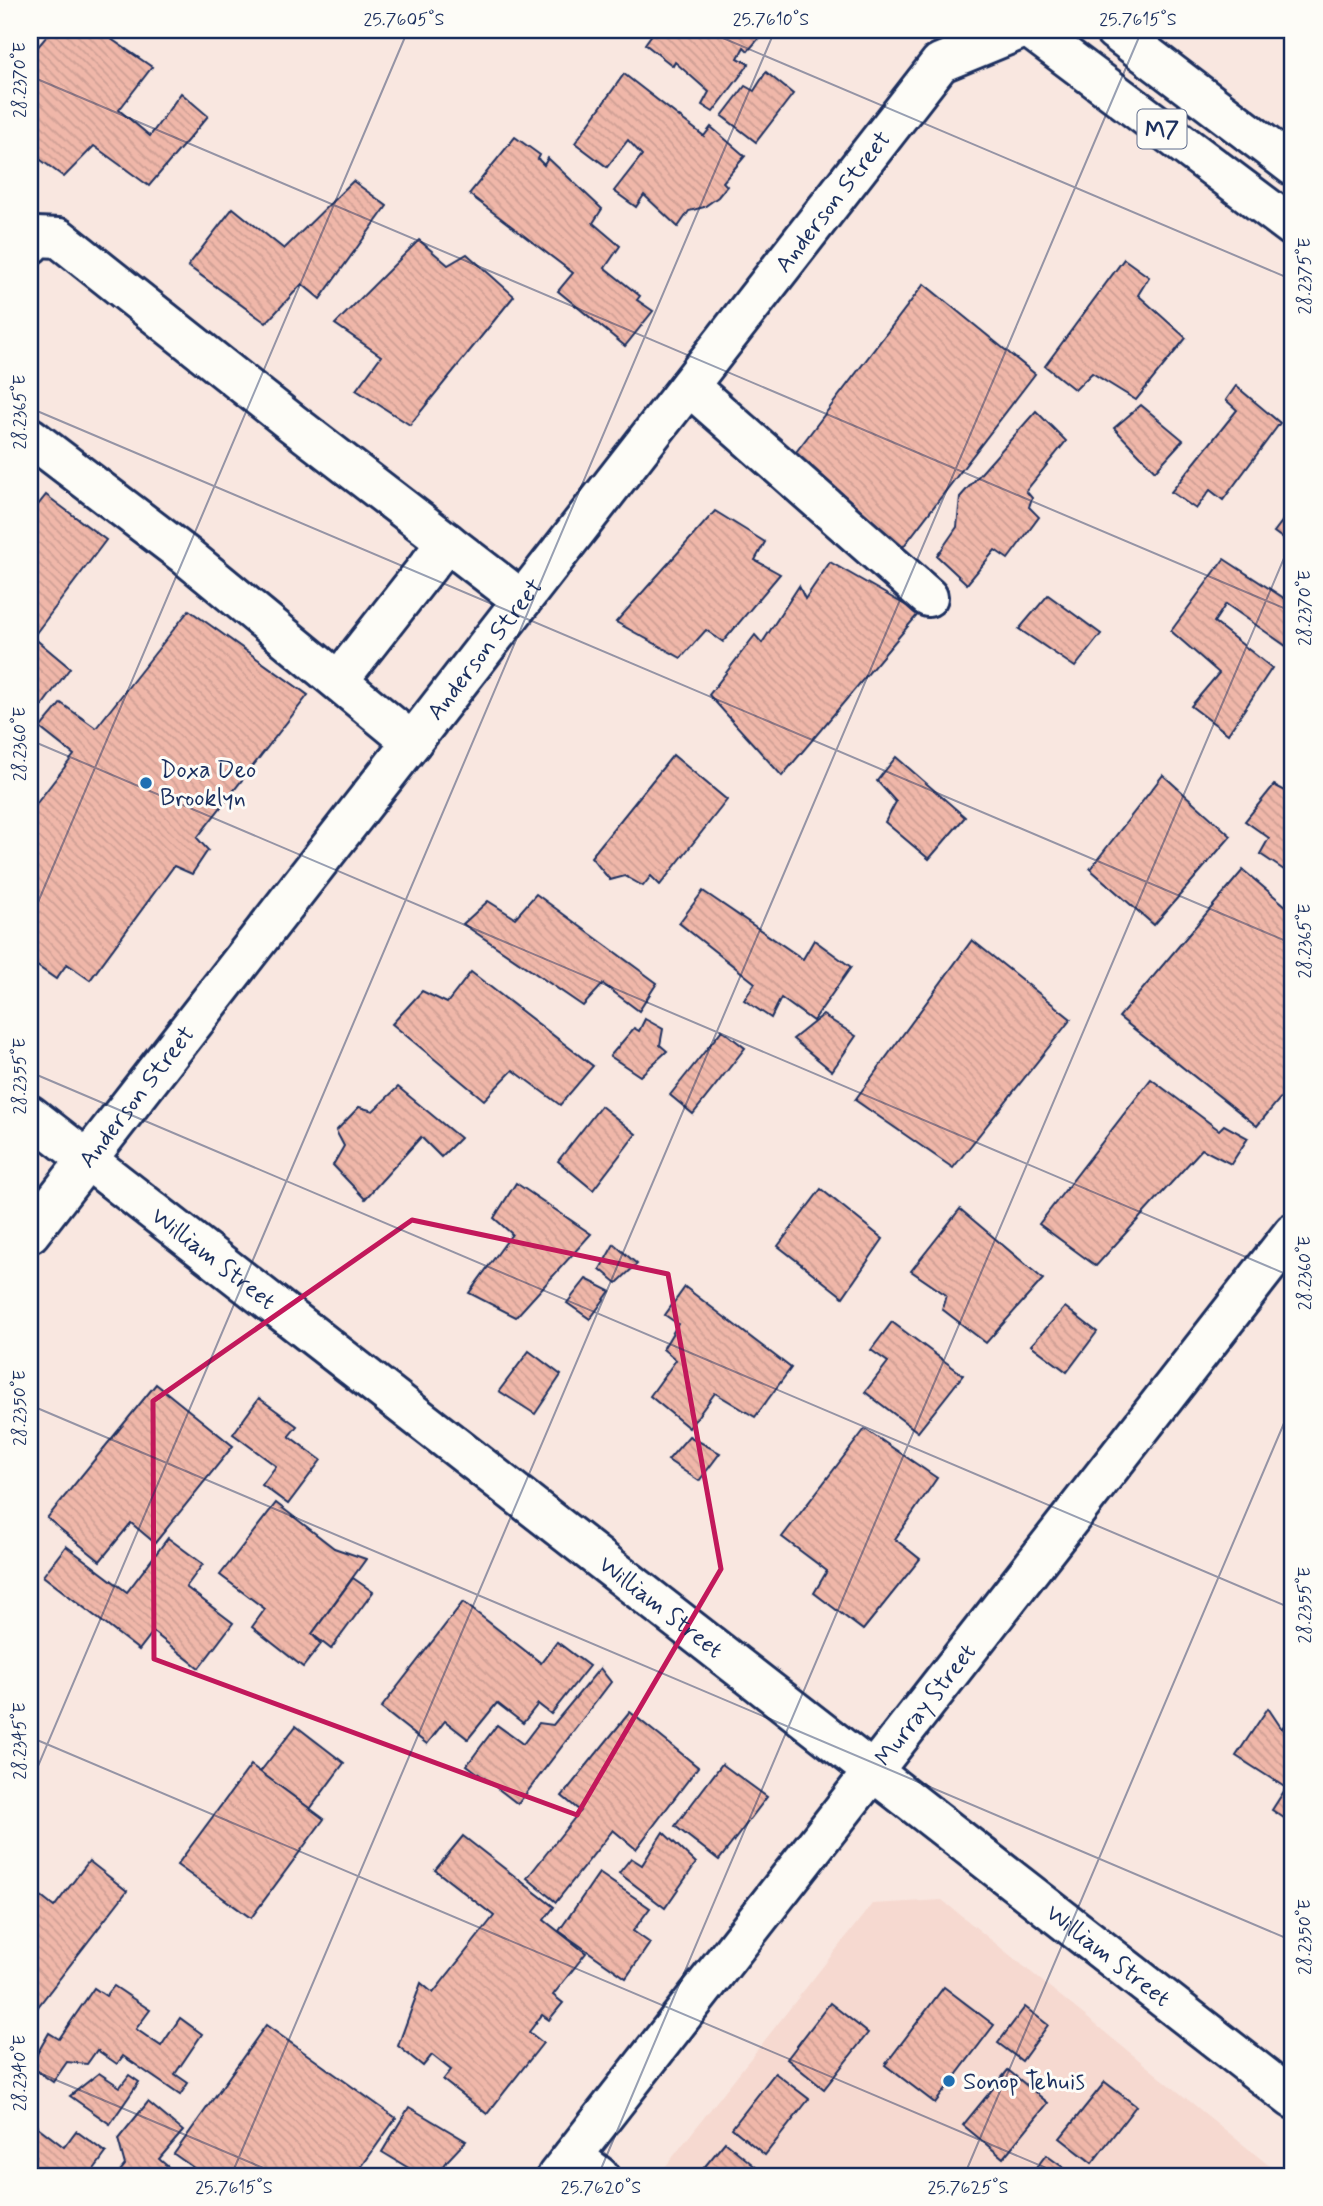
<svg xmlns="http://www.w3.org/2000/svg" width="1323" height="2206" viewBox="0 0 1323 2206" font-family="Mynerve,sans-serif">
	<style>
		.built { fill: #f6d9d0 }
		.building { fill: url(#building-back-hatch); stroke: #1b2f5e; stroke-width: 2 }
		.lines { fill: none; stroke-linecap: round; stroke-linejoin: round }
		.minor-casing { stroke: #1b2f5e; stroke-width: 44 }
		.major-casing { stroke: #1b2f5e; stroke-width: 44 }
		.minor { stroke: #fdfcf7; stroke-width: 38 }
		.major { stroke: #fdfcf7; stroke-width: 38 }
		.marked { fill: none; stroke: #c2185b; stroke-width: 5; stroke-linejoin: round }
		.ticks { fill: none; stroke: #1b2f5e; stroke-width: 2; stroke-opacity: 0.45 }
		.poi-dot { fill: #1f6fb2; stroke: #fdfcf7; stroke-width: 2.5 }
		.labels { text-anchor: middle; stroke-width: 6; stroke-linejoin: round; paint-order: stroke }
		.shield { fill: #fdfcf7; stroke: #5f6c8c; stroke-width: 2 }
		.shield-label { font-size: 23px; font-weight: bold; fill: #1b2f5e }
		.street-label { font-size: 24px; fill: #1b2f5e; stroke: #fdfcf7 }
		.poi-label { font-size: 24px; fill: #1b2f5e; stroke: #fdfcf7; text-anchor: start }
		.neatline { fill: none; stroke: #1b2f5e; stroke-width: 2.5 }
		.ticks-label { font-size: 18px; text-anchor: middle; fill: #1b2f5e }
	</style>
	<defs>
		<pattern id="building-back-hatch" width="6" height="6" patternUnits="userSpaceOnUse" patternTransform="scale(1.75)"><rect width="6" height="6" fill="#f0b7a9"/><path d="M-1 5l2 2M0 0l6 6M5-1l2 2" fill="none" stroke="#cd9e94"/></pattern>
	</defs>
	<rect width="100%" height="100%" fill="#f9e7e0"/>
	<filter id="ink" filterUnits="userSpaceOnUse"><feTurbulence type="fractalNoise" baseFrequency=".0143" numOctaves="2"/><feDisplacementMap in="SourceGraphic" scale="14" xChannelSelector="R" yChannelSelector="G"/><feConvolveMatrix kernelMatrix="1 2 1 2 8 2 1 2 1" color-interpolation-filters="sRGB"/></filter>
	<g filter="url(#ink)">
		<path class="built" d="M942,1900L1282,2176H658L872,1904Z"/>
		<g class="building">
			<path d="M52,30H98L152,67L119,110L150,136L181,93L208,116L149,186L94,146L64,177L30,152V56Z"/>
			<path d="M655,30H766L748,51L744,47L738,58L749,64L713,112L702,105L709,92L675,62L673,66L645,44Z"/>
			<path d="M766,72L793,94L756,142L722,116L745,86L754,91Z"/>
			<path d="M624,74L704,136L711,127L745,156L723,182L727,186L718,197L704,207L689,211L678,227L644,195L636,207L614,191L642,155L628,140L607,167L575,143Z"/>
			<path d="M515,137L540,155L538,159L544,165L548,158L602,209L593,223L620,246L605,268L640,296L637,300L653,311L625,346L558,291L573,273L469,194Z"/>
			<path d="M353,181L387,206L320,299L302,284L266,323L188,266L233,208L284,249Z"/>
			<path d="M419,240L448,265L467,254L514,296L410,425L356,390L381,356L335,324Z"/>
			<path d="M1124,259L1149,277L1138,295L1186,338L1136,400L1092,373L1075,390L1045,366Z"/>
			<path d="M924,284L1035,374L903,547L793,456Z"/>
			<path d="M1236,386L1280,423L1223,500L1210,490L1196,509L1171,492L1237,410L1226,400Z"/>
			<path d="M1141,405L1183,440L1155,471L1114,428Z"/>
			<path d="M1036,411L1066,441L1026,491L1032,498L1029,507L1039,517L1008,559L995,550L967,584L937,556L957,527L960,497Z"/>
			<path d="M46,495L106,540L33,637L70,668L32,719L30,515Z"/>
			<path d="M1293,507V546L1274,532Z"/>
			<path d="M715,511L765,542L755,560L780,574L723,642L706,630L681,658L616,622Z"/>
			<path d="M1224,559L1293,604V651L1226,604L1214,622L1272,668L1228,734L1191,706L1219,673L1171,631Z"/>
			<path d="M830,562L919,613L782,776L709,695L755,635L762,643L799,586L805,599Z"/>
			<path d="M1048,595L1101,634L1075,667L1019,629Z"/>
			<path d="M189,610L308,695L197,838L208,850L192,874L174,866L90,980L67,964L56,979L30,961V812L74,755L40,728L61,703L96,728Z"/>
			<path d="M673,755L727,800L660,885L651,876L643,886L625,876L610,880L591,857Z"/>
			<path d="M896,757L965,817L929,859L885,822L896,802L877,781Z"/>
			<path d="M1163,775L1231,836L1154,925L1090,869Z"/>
			<path d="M1274,785L1293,795V876L1260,854L1269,838L1245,821Z"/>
			<path d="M1243,870L1293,912V1083L1257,1126L1119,1017Z"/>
			<path d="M703,891L803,959L814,940L851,967L813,1021L781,998L771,1018L744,1000L755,983L679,923Z"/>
			<path d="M536,894L657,983L639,1011L603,984L583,1006L463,924L488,901L515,918Z"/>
			<path d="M972,940L1071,1019L953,1168L855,1100Z"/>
			<path d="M471,972L593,1066L560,1105L513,1070L484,1100L392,1024L422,991L447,1003Z"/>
			<path d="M823,1015L856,1036L832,1071L793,1039Z"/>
			<path d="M645,1019L663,1029L660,1045L667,1051L640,1076L610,1056L634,1028L639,1031Z"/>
			<path d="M722,1030L745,1048L693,1114L670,1095Z"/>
			<path d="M1151,1079L1219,1130L1224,1125L1248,1138L1231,1164L1202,1149L1096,1266L1039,1224Z"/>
			<path d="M398,1087L460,1138L441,1157L421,1137L365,1199L333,1165L344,1146L336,1131L359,1107L373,1111Z"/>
			<path d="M601,1106L636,1134L593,1190L558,1161Z"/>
			<path d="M516,1183L591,1234L516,1317L469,1293L512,1234L494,1218Z"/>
			<path d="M821,1189L883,1239L843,1297L778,1246Z"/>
			<path d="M960,1209L1043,1279L986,1343L942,1309L946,1295L911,1271Z"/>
			<path d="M614,1244L637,1264L617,1283L600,1269Z"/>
			<path d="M586,1279L610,1291L590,1319L567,1303Z"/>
			<path d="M685,1287L791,1368L755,1417L715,1393L689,1428L650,1396L676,1360L663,1349L678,1324L665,1315Z"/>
			<path d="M1065,1307L1097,1332L1067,1372L1031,1345Z"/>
			<path d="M892,1322L963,1375L918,1432L865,1392L888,1362L871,1350Z"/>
			<path d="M529,1351L561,1375L535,1414L499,1391Z"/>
			<path d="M156,1384L233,1446L155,1543L131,1523L100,1561L47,1518Z"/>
			<path d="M259,1398L297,1426L289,1436L321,1460L288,1504L262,1485L276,1466L233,1434Z"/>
			<path d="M865,1429L937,1478L895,1539L920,1559L863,1630L814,1593L827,1571L782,1537Z"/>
			<path d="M689,1436L720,1453L699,1481L668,1460Z"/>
			<path d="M276,1503L334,1548L366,1559L312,1634L321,1644L303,1667L252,1627L265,1609L220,1575Z"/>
			<path d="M168,1538L203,1564L186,1587L233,1623L199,1668L153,1632L139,1650L43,1576L66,1546L127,1592Z"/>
			<path d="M353,1578L373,1592L331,1649L312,1634Z"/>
			<path d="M463,1602L541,1663L557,1642L589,1666L551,1714L538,1704L523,1723L497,1703L468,1739L445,1721L427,1744L381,1708Z"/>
			<path d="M600,1668L611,1682L518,1804L467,1765L497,1725L523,1744L539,1723L553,1725Z"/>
			<path d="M1293,1707V1824L1272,1810L1286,1788L1236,1756L1268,1708L1282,1729Z"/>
			<path d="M630,1712L698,1767L636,1849L613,1830L556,1902L527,1878L580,1811L562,1796Z"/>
			<path d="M296,1726L344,1763L310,1809L260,1772Z"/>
			<path d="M722,1764L767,1797L719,1860L675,1826Z"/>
			<path d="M251,1765L324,1819L251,1918L177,1865Z"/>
			<path d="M663,1832L696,1863L665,1908L619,1873L631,1858L642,1865Z"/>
			<path d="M463,1836L554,1907L544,1920L586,1953L553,1995L563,2003L549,2020L542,2015L529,2032L543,2043L487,2114L443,2080L451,2070L432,2055L423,2066L398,2046L421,1983L433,1993L494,1916L435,1870Z"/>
			<path d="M89,1861L127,1891L30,2017V1888L54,1907Z"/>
			<path d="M599,1873L650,1908L633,1931L650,1943L626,1978L559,1931Z"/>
			<path d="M114,1986L150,2010L136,2029L161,2046L180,2018L202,2034L175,2074L188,2083L180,2095L123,2056L117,2064L97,2050L87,2064L67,2062L53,2082L30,2066L49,2033L59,2039L94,1988L106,1996Z"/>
			<path d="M944,1987L994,2025L935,2103L885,2065Z"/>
			<path d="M830,2003L868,2033L824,2089L787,2059Z"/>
			<path d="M1025,2007L1048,2025L1022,2061L998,2043Z"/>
			<path d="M266,2025L396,2118L355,2176H205L174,2154Z"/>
			<path d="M1008,2070L1048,2103L1003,2158L963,2125Z"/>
			<path d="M99,2073L120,2087L129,2075L139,2082L110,2124L70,2096Z"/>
			<path d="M775,2073L809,2099L765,2155L732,2128Z"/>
			<path d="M1105,2082L1136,2106L1092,2163L1060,2138Z"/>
			<path d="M148,2102L183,2131L159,2159L173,2171L169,2176H116L125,2165L118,2139Z"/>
			<path d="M409,2107L466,2141L447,2161L438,2176H422L382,2152Z"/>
			<path d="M30,2121L64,2147L76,2131L106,2153L89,2176H30V2164L36,2156L30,2151Z"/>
			<path d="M725,2142L757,2168L750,2176H697Z"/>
			<path d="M1046,2155L1075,2176H1030Z"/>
		</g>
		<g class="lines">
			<defs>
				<g id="minor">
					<path d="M30,245L36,237L59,238L292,423L522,600"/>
					<path d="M689,386L928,597"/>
					<path d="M30,437L185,555L412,742"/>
					<path d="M339,680L447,542"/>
					<path id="s1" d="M30,1115L1293,2099"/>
					<path id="s2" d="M30,1233L940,63L1020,30"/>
					<path d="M573,2156L599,2176"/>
					<path id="s3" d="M557,2176L1293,1233"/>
				</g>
				<g id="major">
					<path d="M1031,30L1293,227"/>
					<path d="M1114,30L1293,166"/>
				</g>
			</defs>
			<use href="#minor" class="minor-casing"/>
			<use href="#major" class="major-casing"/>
			<use href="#minor" class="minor"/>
			<use href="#major" class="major"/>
		</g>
	</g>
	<path class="marked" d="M412,1220L668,1274L721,1569L577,1815L154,1659L153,1401Z"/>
	<path class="ticks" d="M704,30L1293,280M30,57L41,30M30,76L1293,612M30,408L1293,944M30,740L1293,1277M30,921L408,30M30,1072L1293,1609M30,1405L1293,1941M30,1737L1065,2176M30,1785L775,30M30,2069L282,2176M231,2176L1142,30M598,2176L1293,537M964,2176L1293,1402"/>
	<g class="poi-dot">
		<circle cx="146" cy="783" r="7"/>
		<circle cx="949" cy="2081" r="7"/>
	</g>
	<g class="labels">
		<rect class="shield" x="1137.5" y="109.5" width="49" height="39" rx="5"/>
		<g class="shield-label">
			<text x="1162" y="137">M7</text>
		</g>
		<g class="street-label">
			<text dy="8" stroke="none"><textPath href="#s2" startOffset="1307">Anderson Street</textPath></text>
			<text dy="8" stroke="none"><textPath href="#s2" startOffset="740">Anderson Street</textPath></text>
			<text dy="8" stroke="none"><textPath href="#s2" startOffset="173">Anderson Street</textPath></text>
			<text dy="8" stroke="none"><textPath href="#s1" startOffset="233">William Street</textPath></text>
			<text dy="8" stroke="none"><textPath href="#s1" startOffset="800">William Street</textPath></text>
			<text dy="8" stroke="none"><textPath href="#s3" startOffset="598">Murray Street</textPath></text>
			<text dy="8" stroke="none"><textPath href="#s1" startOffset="1367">William Street</textPath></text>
		</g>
		<g class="poi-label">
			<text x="160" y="777">Doxa Deo<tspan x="160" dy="28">Brooklyn</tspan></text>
			<text x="963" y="2089">Sonop Tehuis</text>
		</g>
	</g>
	<rect width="1323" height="2206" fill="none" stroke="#fdfcf7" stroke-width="77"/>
	<rect x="38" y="38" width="1246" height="2130" class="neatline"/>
	<g class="ticks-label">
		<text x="404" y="25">25.7605°S</text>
		<text x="771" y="25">25.7610°S</text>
		<text x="1138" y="25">25.7615°S</text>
		<text transform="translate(19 80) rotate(-90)" y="6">28.2370°E</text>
		<text transform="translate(1304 276) rotate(-90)" y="6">28.2375°E</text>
		<text transform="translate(19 412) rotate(-90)" y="6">28.2365°E</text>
		<text transform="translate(1304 608) rotate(-90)" y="6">28.2370°E</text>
		<text transform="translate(19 744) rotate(-90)" y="6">28.2360°E</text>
		<text transform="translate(1304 941) rotate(-90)" y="6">28.2365°E</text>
		<text transform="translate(19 1076) rotate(-90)" y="6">28.2355°E</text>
		<text transform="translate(1304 1273) rotate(-90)" y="6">28.2360°E</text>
		<text transform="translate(19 1408) rotate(-90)" y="6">28.2350°E</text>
		<text transform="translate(1304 1605) rotate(-90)" y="6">28.2355°E</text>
		<text transform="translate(19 1741) rotate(-90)" y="6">28.2345°E</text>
		<text transform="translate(1304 1937) rotate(-90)" y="6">28.2350°E</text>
		<text transform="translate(19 2073) rotate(-90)" y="6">28.2340°E</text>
		<text x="234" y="2193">25.7615°S</text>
		<text x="601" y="2193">25.7620°S</text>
		<text x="968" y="2193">25.7625°S</text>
	</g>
</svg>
